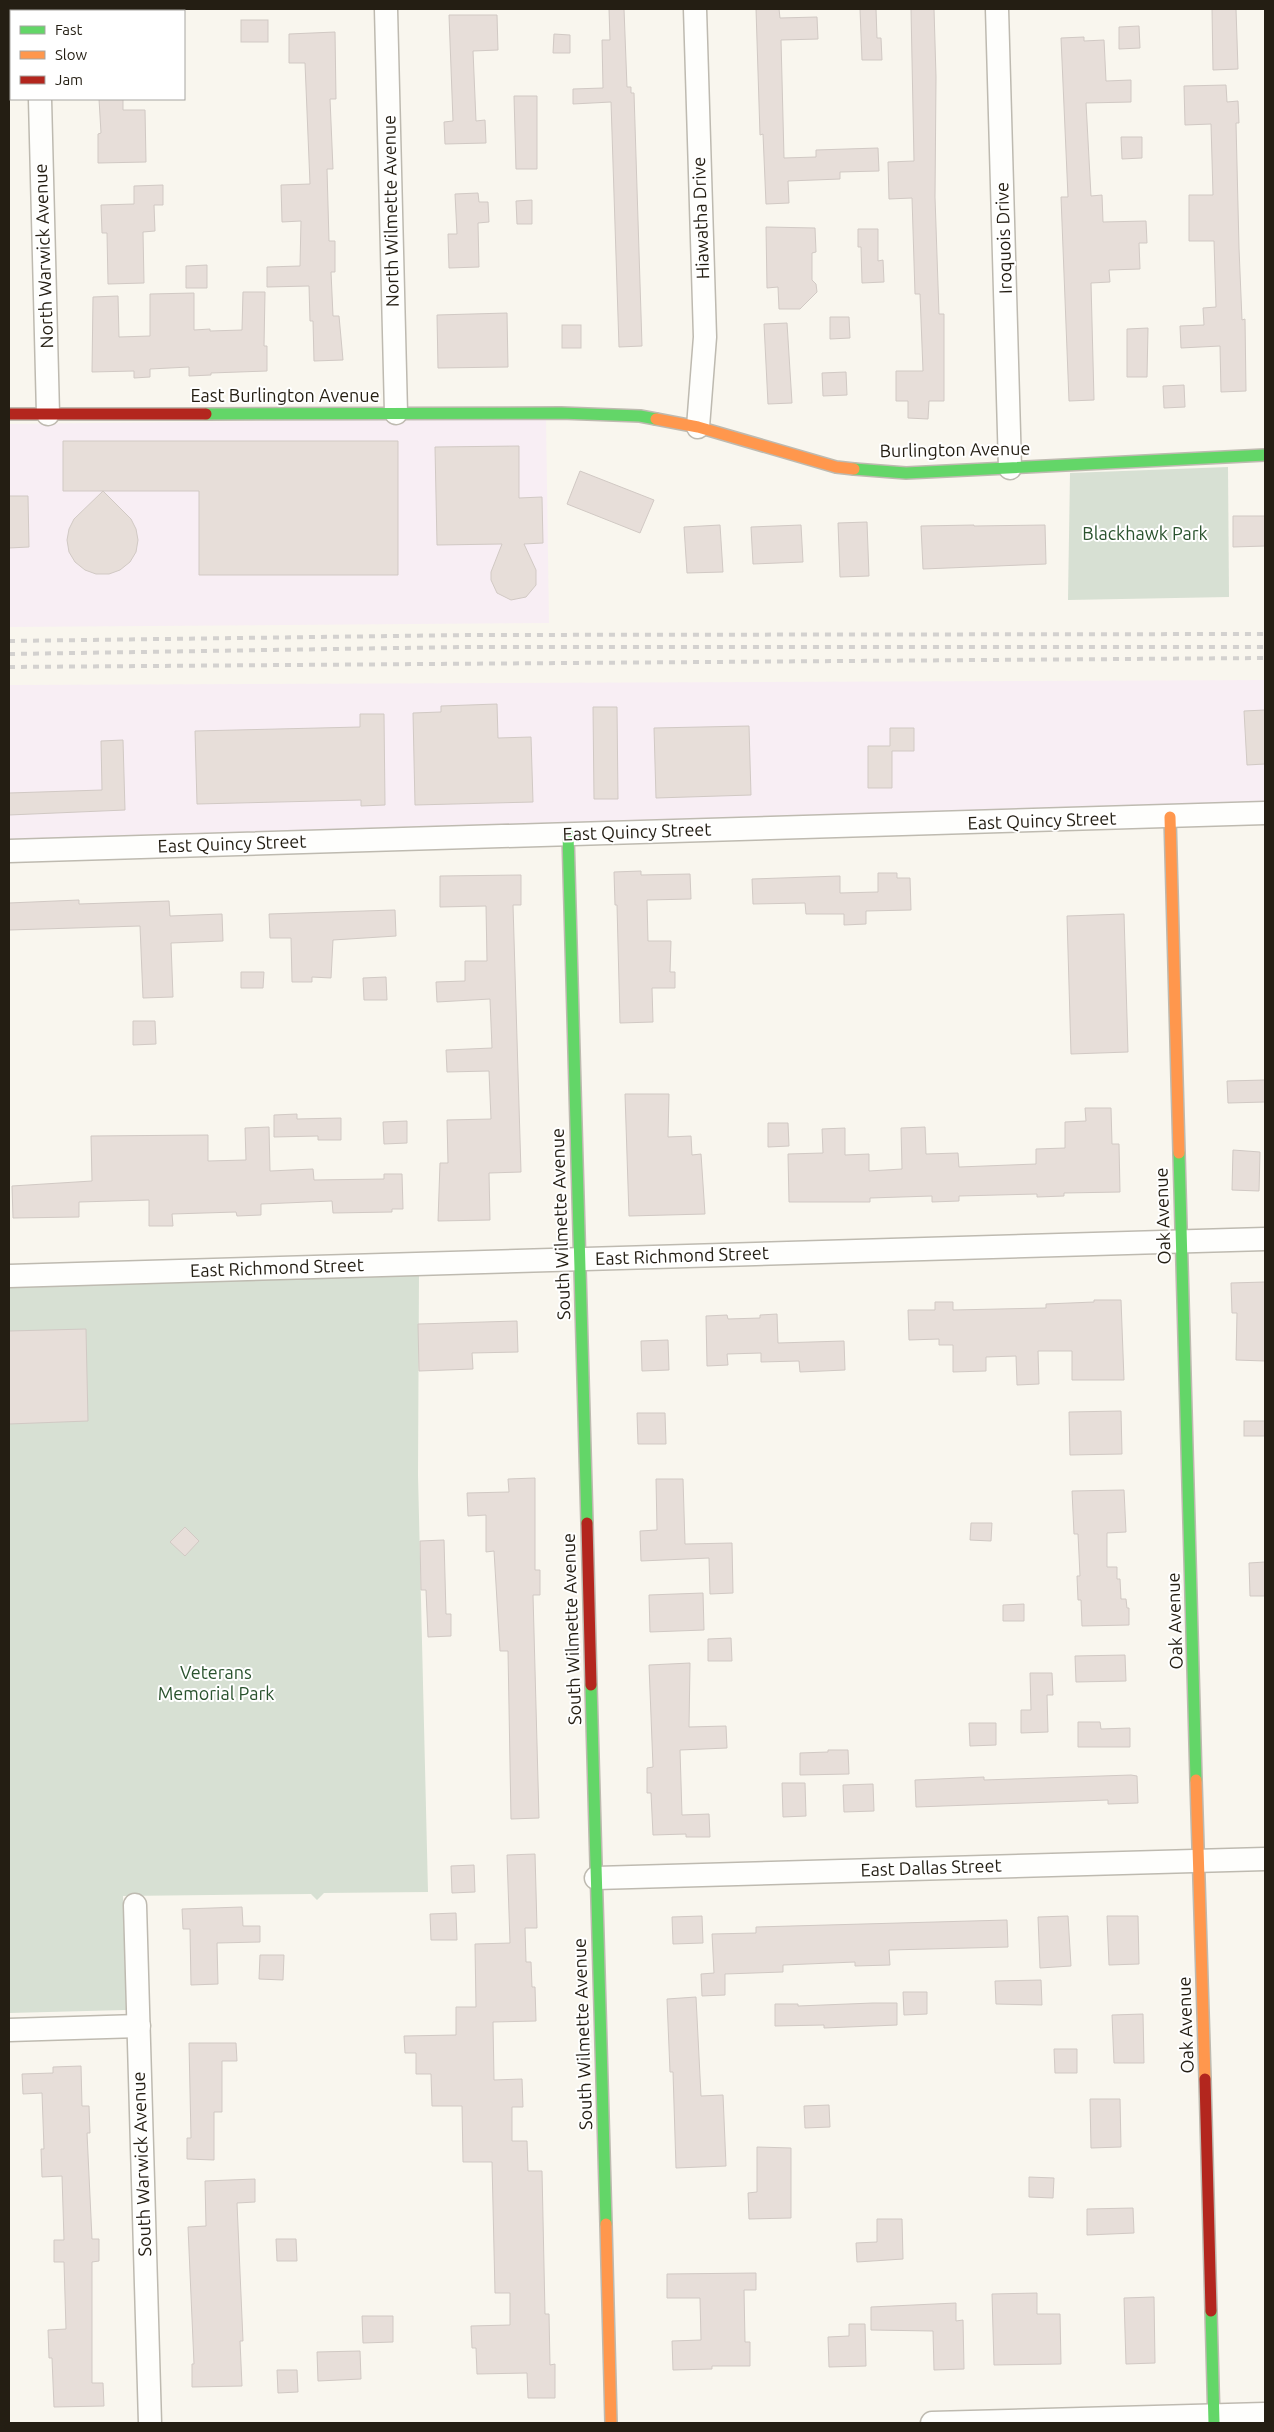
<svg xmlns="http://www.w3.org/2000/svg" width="1274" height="2432" viewBox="0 0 1274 2432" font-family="Ubuntu,sans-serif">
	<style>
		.industrial { fill: #f8eef4 }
		.green { fill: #d7e0d3 }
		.building { fill: #e7ded9; stroke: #d1c9c4 }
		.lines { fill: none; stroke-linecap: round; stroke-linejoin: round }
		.street-casing { stroke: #bebab0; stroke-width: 25 }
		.fast-casing { stroke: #bebab0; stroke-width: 14 }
		.slow-casing { stroke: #bebab0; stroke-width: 14 }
		.jam-casing { stroke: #bebab0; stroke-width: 14 }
		.street { stroke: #fefefc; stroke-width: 22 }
		.fast { stroke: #63d668; stroke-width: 11 }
		.slow { stroke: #ff974d; stroke-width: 11 }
		.jam { stroke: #b3261e; stroke-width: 11 }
		.rail { stroke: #d3d1cf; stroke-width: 4; stroke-dasharray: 6 6; stroke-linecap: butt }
		.labels { text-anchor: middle; stroke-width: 4; stroke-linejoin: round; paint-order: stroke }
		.street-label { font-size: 18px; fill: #241e13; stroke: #fff }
		.park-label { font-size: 18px; fill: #2a532e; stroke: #fff }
	</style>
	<rect width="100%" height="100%" fill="#f9f6ee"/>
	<g class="industrial">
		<path d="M546,418L549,623L9,627V424Z"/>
		<path d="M1265,680V802L9,843V685Z"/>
	</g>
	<g class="green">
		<path d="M1228,467L1229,597L1068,600L1070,473Z"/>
		<path d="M419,1274L418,1475L428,1892L324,1893L317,1900L311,1894L123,1896L126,2010L9,2013V1284Z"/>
	</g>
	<g class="building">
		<path d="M609,9H624L627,87H631V93H634L642,346L619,347L611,102L573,104V89L603,88L602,40H610Z"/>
		<path d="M756,9H779L780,18L817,17L818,39L781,40L784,158L816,157V150L878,148L879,171L840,172V179L788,181L789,203L766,204L763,134L760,135Z"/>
		<path d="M860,9H876L877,38H881L882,60H862Z"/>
		<path d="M911,9H934L936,77L935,197L939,314H944V401H929L928,419L908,418V401H896V371H923L920,294H915L912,198L889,199L888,162L914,161Z"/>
		<path d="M1212,9H1236L1238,69L1213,70Z"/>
		<path d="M449,15H497L498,50L473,51L476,121L485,120L486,143L445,144L444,122L453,121Z"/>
		<rect x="241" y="20" width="27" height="22"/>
		<path d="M1139,26L1140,48L1119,49V27Z"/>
		<path d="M335,32L336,99H330L333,169H327L329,241H335V272H331L333,316H339L343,360L314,361L313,321H310L309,286L267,287V267L300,266L301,221L282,222L281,185L310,184L305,63H289V34Z"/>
		<path d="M554,34L570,35V53H553Z"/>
		<path d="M1084,37V41L1104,40L1106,81L1131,80V102L1086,103L1091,196L1102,195L1103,222L1146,221L1147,243H1139L1140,269L1109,270L1110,282L1091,283L1094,400L1069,401L1061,197H1068L1061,38Z"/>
		<path d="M1226,85L1227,102L1238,101L1239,123H1236L1239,248L1242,320L1245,319L1246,391L1221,392L1220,346L1181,348L1180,326L1204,325L1203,308L1216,307L1214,241H1189V195H1213L1211,124L1185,125L1184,86Z"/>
		<path d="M514,96H537V169H516Z"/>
		<path d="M99,99H123V110H145L146,162L98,163V134L101,133Z"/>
		<path d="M1121,137H1142V158L1122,159Z"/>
		<path d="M163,185V205H154L155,231L143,232L144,283L108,284L107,233H102L101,205L134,204V186Z"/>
		<path d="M478,193L479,202H488L489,222L478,223L479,267L449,268L448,234H457L455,194Z"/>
		<path d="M532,200V224H517L516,201Z"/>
		<path d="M766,227L815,228L816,252L812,253V280L816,284L817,292L800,309H779L778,287L767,288Z"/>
		<path d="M858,229H878V261L883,260L884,282L862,283L861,247H858Z"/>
		<path d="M207,265V288H186V266Z"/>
		<path d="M243,292H265L264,346H267V371L211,373V375L189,376V367L150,369V377L134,378V371L92,372L93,297L118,296L119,337L150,336V294L194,293V330L210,329V331L242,330Z"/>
		<path d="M507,313L508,367L438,368L437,315Z"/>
		<path d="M830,317H849L850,338L830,339Z"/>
		<path d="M787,323L792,403L768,404L764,324Z"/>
		<rect x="562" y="325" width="19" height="23"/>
		<path d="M1148,328L1147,377H1127V329Z"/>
		<path d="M846,372L847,395L823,396L822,373Z"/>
		<path d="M1184,385L1185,407L1164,408L1163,386Z"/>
		<path d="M63,441H398V575H199V491H103L131,519L136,529L138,540L136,552L130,562L120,570L109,574H96L85,570L75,562L69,552L67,540L69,529L74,519L103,491H63Z"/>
		<path d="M519,446V498L542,497L543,543L524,544L536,570V585L526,597L511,600L497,593L491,580V572L502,544L437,545L435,447Z"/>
		<path d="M580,471L654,500L640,533L567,504Z"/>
		<path d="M9,496H28L29,547L9,548Z"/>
		<path d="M1233,516H1265V546L1233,547Z"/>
		<path d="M867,522L869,576L840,577L838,523Z"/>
		<path d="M720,525L723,572L687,573L684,527Z"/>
		<path d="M801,525L803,562L753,564L751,527Z"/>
		<path d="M974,525V526L1045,525L1046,564L923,569L921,526Z"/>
		<path d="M497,704L498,738L531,737L533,802L415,805L413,713L441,712V706Z"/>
		<path d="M593,707H617L618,799H594Z"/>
		<path d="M1265,710V764L1247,765L1244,711Z"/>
		<path d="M360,714H384L385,805L361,806V800L197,804L195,731L360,727Z"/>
		<path d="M749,726L751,795L656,798L654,728Z"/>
		<path d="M890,728H914V751H892V788H868V746H890Z"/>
		<path d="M123,740L125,810L9,815V793L102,790L101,741Z"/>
		<path d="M641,871V875L690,874L691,899L647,900L648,941H671L670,972H675V988H652L653,1022L620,1023L617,905H615L614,872Z"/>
		<path d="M878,873H897V878H910L911,910L866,911V924L844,925V914H806L805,903L753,904L752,879L840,876V893L878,892Z"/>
		<path d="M521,875V905H513L521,1172L489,1173L490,1220L438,1221L440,1163H448L447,1120L491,1119L489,1071L447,1072L446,1050L492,1048L490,999L437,1002L436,982L465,981V961H487L486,906L440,907V876Z"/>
		<path d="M79,900V904L169,901L170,916L222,914L223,941L171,943L173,997L143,998L140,926L9,930V903Z"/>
		<path d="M395,910L396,936L333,940L331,978L312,977V982H292L291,938H270L269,914Z"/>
		<path d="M1124,914L1128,1052L1071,1054L1067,916Z"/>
		<path d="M241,972H264L263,988H241Z"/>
		<path d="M386,977L387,1000H364L363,978Z"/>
		<path d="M133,1021H155L156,1044L133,1045Z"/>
		<path d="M1265,1080V1102L1228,1103L1227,1081Z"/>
		<path d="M625,1094H669L668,1137L691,1136L692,1155L701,1154L705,1214L629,1216Z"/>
		<path d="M1085,1108H1111L1112,1144H1119L1120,1192L1064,1193V1196L1037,1197V1194L959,1196V1201L932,1202V1196L870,1198V1202H789L788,1154L823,1153L822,1129L845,1128V1155L869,1154V1171L902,1169L901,1128L925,1127L926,1154L958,1153L959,1167L1036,1164V1149L1065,1148V1122L1086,1121Z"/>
		<path d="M297,1114V1119L341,1118V1140H318V1136L274,1137V1115Z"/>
		<path d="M407,1121V1143L384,1144L383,1122Z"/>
		<path d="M768,1123H788L789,1146L768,1147Z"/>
		<path d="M269,1127L270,1171L313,1169L314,1180L384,1179V1174H402L403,1209H392V1212L333,1213L332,1201L261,1204V1215L237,1216L236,1212L172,1214L173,1226H149V1200L79,1202V1217L13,1218L12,1186L92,1181L91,1136L208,1135V1161L246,1160L245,1128Z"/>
		<path d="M1233,1150L1260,1152L1259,1191L1232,1190Z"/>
		<path d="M1265,1282V1361L1236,1360L1237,1313H1232L1231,1283Z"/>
		<path d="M1094,1300H1121L1124,1380H1072V1351H1038L1039,1384L1017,1385L1016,1356L986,1357V1371L953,1372V1345H939V1339L909,1340L908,1310H935V1302H953V1310L1046,1308V1304L1094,1302Z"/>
		<path d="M777,1314L778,1343L844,1341L845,1370L800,1372L799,1361L761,1362V1353L727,1354L728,1365L707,1366L706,1316L727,1315L728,1319L760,1318V1315Z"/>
		<path d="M517,1321L518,1352L472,1353L473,1369L419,1371L418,1324Z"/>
		<path d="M86,1329L88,1421L9,1424V1331Z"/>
		<path d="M668,1340L669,1370L642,1371L641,1341Z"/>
		<path d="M1121,1411L1122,1454L1070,1455L1069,1412Z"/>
		<path d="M637,1413H665L666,1444H638Z"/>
		<rect x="1244" y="1421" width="21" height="15"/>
		<path d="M535,1478V1570H540V1595H533L539,1818L511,1819L508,1651H500L494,1551L486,1552V1515L468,1516L467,1493L509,1492L508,1479Z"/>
		<path d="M656,1479H683L685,1544L732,1543L733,1593L710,1594L709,1558L641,1561L640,1531L657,1530Z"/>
		<path d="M1124,1490L1126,1532L1107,1533V1567H1117V1579H1120L1121,1599H1126L1127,1608H1129V1625L1082,1626L1081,1600H1078L1077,1576H1080L1078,1534H1074L1072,1491Z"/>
		<path d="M971,1523H992L991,1541L970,1540Z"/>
		<path d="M185,1527L199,1541L185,1556L170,1542Z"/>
		<path d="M444,1540L446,1614H451V1636L428,1637L426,1590H421L420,1541Z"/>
		<path d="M1265,1562V1596H1250L1249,1563Z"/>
		<path d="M703,1593L704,1630L650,1632L649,1595Z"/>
		<path d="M1024,1604V1621H1003V1605Z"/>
		<path d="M731,1638L732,1661H708V1639Z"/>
		<path d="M1125,1655L1126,1681L1076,1682L1075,1656Z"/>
		<path d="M690,1663L689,1727L726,1726L727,1748L680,1750L682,1815L709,1814L710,1837H686V1834L653,1835L651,1793H647V1768L653,1767L649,1665Z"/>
		<path d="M1030,1673H1052L1053,1695H1047L1048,1732L1021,1733V1710H1031Z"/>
		<path d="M1078,1722H1100L1101,1729L1130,1728V1747H1078Z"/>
		<path d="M969,1723H996V1745L970,1746Z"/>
		<path d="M828,1750H848L849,1774L800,1775V1753L828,1752Z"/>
		<path d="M1131,1775L1137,1776L1138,1803L1108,1804V1800L916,1807L915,1780L984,1777V1780Z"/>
		<path d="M782,1783H805L806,1816L783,1817Z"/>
		<path d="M873,1784L874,1811L844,1812L843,1785Z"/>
		<path d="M535,1854L537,1928H525L526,1962H531L532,1987H535L536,2021L493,2022L494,2080L522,2079L523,2107H512V2141H527L528,2171H542L545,2314H549L550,2365L555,2364V2398H528L527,2373L477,2374L476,2348H472L471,2326L510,2325V2293H495L492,2162H463L462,2106H432L431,2074H416V2053H405L404,2036L456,2035V2007H476L475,1944L510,1943L507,1855Z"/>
		<path d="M474,1865L475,1892L452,1893L451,1866Z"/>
		<path d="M242,1907L243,1926H260V1942L217,1943L218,1984L191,1985L190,1929H183L182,1909Z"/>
		<path d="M456,1913L457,1940H431L430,1914Z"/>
		<path d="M702,1916L703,1943L673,1944L672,1917Z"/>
		<path d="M1068,1916L1071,1966L1040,1968L1038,1917Z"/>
		<path d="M1107,1916H1138L1139,1964L1109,1965Z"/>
		<path d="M1007,1920L1008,1947L889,1950L890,1965L855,1966V1962L783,1965V1972L725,1974V1995L702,1996L701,1974L714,1973L712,1934L756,1933V1927Z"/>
		<path d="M260,1955H284L283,1980L259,1979Z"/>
		<path d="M1041,1980L1042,2005L996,2004L995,1981Z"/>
		<path d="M903,1992H927V2014L904,2015Z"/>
		<path d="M696,1997L701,2096L723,2095L726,2166L676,2168L673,2072H670L667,1999Z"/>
		<path d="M873,2003H897V2025L824,2028V2025L775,2026V2004H798V2006Z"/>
		<path d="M1143,2014L1144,2063H1114L1112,2015Z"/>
		<path d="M189,2043H236L237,2061H222V2112H214V2160L187,2159V2138H191Z"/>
		<path d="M1054,2049H1077V2073H1055Z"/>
		<path d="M81,2066L82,2106H89L90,2133H87L92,2239H99V2261L92,2262V2383H103L104,2406L54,2407L52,2358H49L48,2330L66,2329L64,2262H54V2240H64L62,2176L42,2177L41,2149H44L42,2093L23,2094L22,2074L53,2073V2067Z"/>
		<path d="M1090,2099H1120L1121,2147L1091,2148Z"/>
		<path d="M829,2105L830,2127L805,2128L804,2106Z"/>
		<path d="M757,2147L791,2148V2218L749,2219L748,2193L757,2192Z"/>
		<path d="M1029,2177L1054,2178L1053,2198L1029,2197Z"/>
		<path d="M255,2179V2202L237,2203L243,2341H240L242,2386L192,2387V2364H194L188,2227L206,2226L205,2181Z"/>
		<path d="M1133,2208L1134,2233L1087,2235V2209Z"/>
		<path d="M877,2219H902L903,2259L857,2262L856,2243L877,2242Z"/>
		<path d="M276,2239H296L297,2261H277Z"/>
		<path d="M756,2273V2290H744L745,2342H750V2366H712V2369L673,2370L672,2341L701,2340L700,2298H667V2274Z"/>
		<path d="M1037,2293V2314H1060L1061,2364L994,2365L992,2294Z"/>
		<path d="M1154,2297L1155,2363L1126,2364L1124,2298Z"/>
		<path d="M956,2303V2321L963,2320L964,2369L934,2370L933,2331L871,2330V2307Z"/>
		<path d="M362,2316H393V2342L363,2343Z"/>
		<path d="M849,2324H865L866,2366L829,2367L828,2337L849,2336Z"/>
		<path d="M360,2351L361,2379L318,2381L317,2352Z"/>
		<path d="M277,2370H297L298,2392L278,2393Z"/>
	</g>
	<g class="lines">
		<defs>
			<g id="street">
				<path d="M38,9V11"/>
				<path d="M386,9L396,413"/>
				<path d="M695,9L705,337L698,427"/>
				<path d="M997,9L1010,468"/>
				<path d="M40,99L48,414"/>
				<path d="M9,851L1265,813"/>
				<path d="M9,1276L1265,1239"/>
				<path d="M596,1878L1265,1859"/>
				<path d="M135,1905L150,2423"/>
				<path d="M9,2030L139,2026"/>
				<path d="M932,2423L1265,2414"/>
			</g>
			<g id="fast">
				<path d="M206,414L561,413L640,416L656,419"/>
				<path d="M854,469L906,473L1265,455"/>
				<path d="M568,834L587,1523"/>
				<path d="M1179,1153L1196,1780"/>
				<path d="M591,1685L606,2224"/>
				<path d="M1211,2311L1214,2423"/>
			</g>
			<g id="slow">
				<path d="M656,419L698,427L836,467L854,469"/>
				<path d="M1170,817L1179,1153"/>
				<path d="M1196,1780L1205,2079"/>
				<path d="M606,2224L611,2423"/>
			</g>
			<g id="jam">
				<path d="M9,414H206"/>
				<path d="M587,1523L591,1685"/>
				<path d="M1205,2079L1211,2311"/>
			</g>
		</defs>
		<use href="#street" class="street-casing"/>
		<use href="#fast" class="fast-casing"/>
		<use href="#slow" class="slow-casing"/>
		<use href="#jam" class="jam-casing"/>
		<use href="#street" class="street"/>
		<use href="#fast" class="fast"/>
		<use href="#slow" class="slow"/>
		<use href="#jam" class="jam"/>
		<g class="rail">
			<path d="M9,641L469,635L1265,634"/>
			<path d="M9,654L464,647H1265"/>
			<path d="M9,667L1265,658"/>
		</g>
	</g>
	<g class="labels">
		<g class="street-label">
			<text transform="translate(391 211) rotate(-91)" y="6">North Wilmette Avenue</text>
			<text transform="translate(701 218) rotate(-92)" y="6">Hiawatha Drive</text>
			<text transform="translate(1004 238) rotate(-92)" y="6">Iroquois Drive</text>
			<text transform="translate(44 256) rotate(-92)" y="6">North Warwick Avenue</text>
			<text x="285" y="402">East Burlington Avenue</text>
			<text transform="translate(955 450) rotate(-1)" y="6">Burlington Avenue</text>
			<text transform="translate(1042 821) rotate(-2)" y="6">East Quincy Street</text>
			<text transform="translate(637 832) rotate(-2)" y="6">East Quincy Street</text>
			<text transform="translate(232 844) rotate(-2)" y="6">East Quincy Street</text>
			<text transform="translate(1163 1216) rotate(-92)" y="6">Oak Avenue</text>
			<text transform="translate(561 1224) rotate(-92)" y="6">South Wilmette Avenue</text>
			<text transform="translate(682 1256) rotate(-2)" y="6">East Richmond Street</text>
			<text transform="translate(277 1268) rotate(-2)" y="6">East Richmond Street</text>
			<text transform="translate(1175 1621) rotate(-92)" y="6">Oak Avenue</text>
			<text transform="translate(572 1629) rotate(-92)" y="6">South Wilmette Avenue</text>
			<text transform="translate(931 1868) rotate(-2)" y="6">East Dallas Street</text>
			<text transform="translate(1186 2025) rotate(-92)" y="6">Oak Avenue</text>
			<text transform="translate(583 2034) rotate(-92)" y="6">South Wilmette Avenue</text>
			<text transform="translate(142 2164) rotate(-92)" y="6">South Warwick Avenue</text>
		</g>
		<g class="park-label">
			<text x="1145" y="540">Blackhawk Park</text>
			<text x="216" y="1679">Veterans<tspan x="216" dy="21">Memorial Park</tspan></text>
		</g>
	</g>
	<rect width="1274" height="2432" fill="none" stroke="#241e13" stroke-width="20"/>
	<rect x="10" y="10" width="175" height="90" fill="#ffffff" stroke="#a7a5a1"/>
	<rect x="20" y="26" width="25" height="8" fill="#63d668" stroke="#a7a5a1"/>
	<text x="55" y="35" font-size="15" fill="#241e13">Fast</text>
	<rect x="20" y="51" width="25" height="8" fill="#ff974d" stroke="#a7a5a1"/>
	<text x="55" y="60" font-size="15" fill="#241e13">Slow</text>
	<rect x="20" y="76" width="25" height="8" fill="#b3261e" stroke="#a7a5a1"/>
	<text x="55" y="85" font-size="15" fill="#241e13">Jam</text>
</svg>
